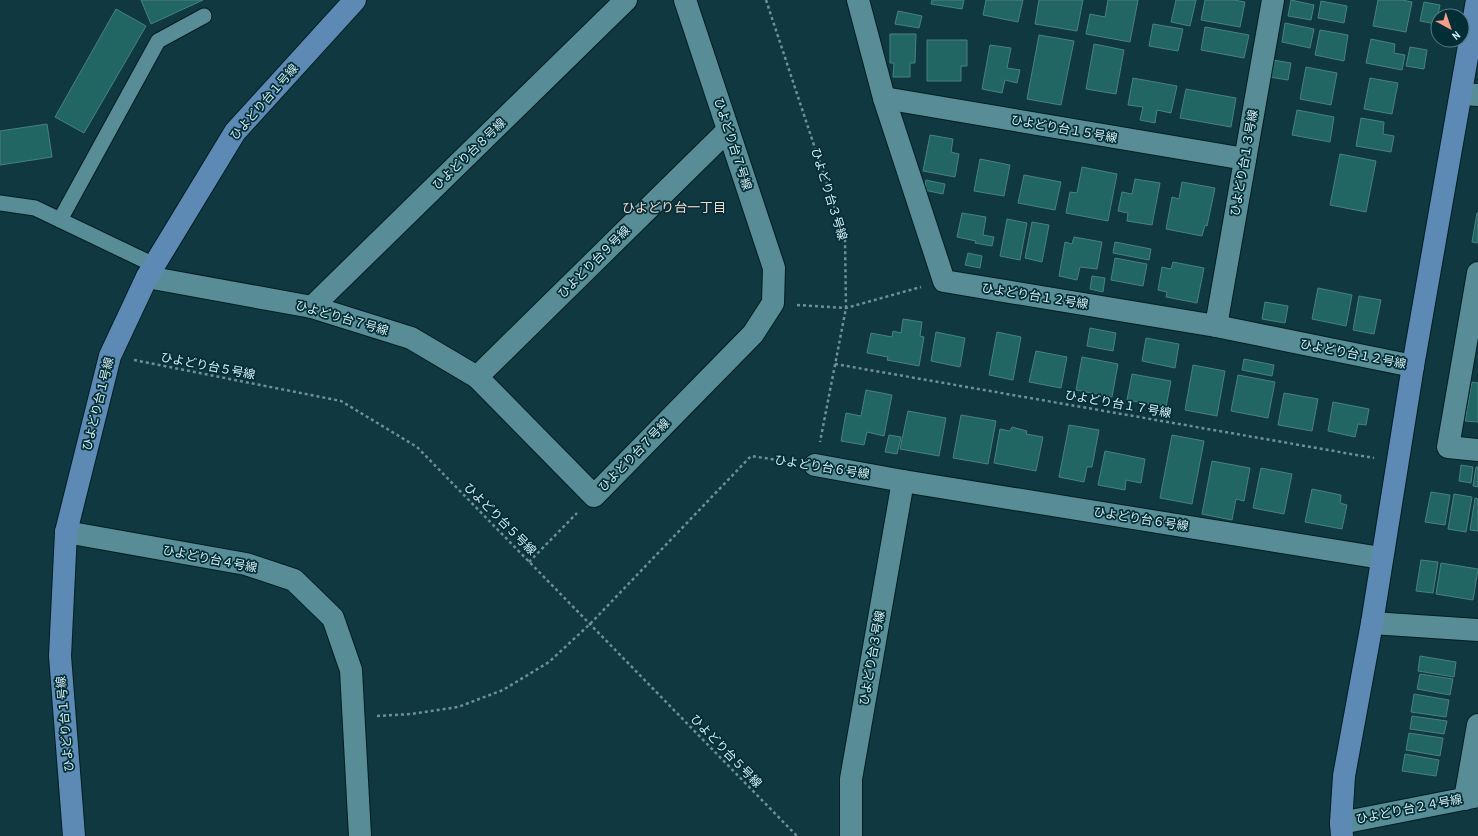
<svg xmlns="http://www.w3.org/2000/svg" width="1478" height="836" viewBox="0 0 1478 836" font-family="'Archivo Narrow','Noto Sans JP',sans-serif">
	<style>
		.building { fill: #216663; stroke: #4a817e }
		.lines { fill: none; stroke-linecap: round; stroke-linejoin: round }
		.lane-casing { stroke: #031e23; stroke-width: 17 }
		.street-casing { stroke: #031e23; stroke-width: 24 }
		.secondary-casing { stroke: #031e23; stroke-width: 24 }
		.path { stroke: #6e9097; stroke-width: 2.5; stroke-dasharray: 3 3; stroke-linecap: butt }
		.lane { stroke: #588d97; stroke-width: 15 }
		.street { stroke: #588d97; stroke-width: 22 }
		.secondary { stroke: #5d8ab4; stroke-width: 22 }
		.labels { text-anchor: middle; stroke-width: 3.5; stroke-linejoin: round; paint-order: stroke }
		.street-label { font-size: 12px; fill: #d6f1f7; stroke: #032e35 }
		.neighbourhood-label { font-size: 13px; fill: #f8d6cf; stroke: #032e35 }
	</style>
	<rect width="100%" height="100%" fill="#0f3840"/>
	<g class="building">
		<path d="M141,0H203L151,24Z"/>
		<path d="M932,0H964L962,9L931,4Z"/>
		<path d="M986,0H1023L1018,22L983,15Z"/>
		<path d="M1039,0H1083L1077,31L1035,24Z"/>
		<path d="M1108,0H1138L1130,42L1086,34L1090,14L1105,17Z"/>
		<path d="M1176,0H1196L1190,26L1171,22Z"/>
		<path d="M1205,0H1234L1245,2L1240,27L1201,20Z"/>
		<path d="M1291,0L1314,5L1311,20L1288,16Z"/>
		<path d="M1378,0H1402L1412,2L1406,32L1373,26Z"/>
		<path d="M1321,1L1347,6L1344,23L1318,18Z"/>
		<path d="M1424,2L1440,5L1436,24L1420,21Z"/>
		<path d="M116,9L146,26L84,133L55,117Z"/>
		<path d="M898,11L922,16L919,28L895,24Z"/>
		<path d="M1285,23L1314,29L1310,48L1282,42Z"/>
		<path d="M1153,24L1183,29L1178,51L1149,46Z"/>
		<path d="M1205,27L1249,35L1244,58L1201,50Z"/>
		<path d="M1320,30L1348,35L1344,61L1315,55Z"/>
		<path d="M890,34H916L915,63H910V77H893L894,63H890Z"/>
		<path d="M1039,35L1074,41L1061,105L1027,99Z"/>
		<path d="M1371,39L1395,44L1394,53L1405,55L1402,70L1366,63Z"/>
		<path d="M927,40H967V66H961V81H927Z"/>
		<path d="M1094,44L1124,50L1116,94L1086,89Z"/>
		<path d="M990,45L1011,48L1007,68L1020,70L1017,83L1005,80L1002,93L982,89Z"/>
		<path d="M1410,47L1427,50L1424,69L1406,66Z"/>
		<path d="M1273,60L1291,63L1288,80L1269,77Z"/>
		<path d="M1306,67L1337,73L1331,105L1300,99Z"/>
		<path d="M1133,78L1177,86L1171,113L1157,110L1155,123L1140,120L1143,107L1128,105Z"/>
		<path d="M1370,78L1398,83L1392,114L1364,109Z"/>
		<path d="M1186,89L1236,98L1231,127L1180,118Z"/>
		<path d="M1297,110L1334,117L1330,142L1292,135Z"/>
		<path d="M1361,118L1384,122L1383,134L1394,136L1391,152L1356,146Z"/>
		<path d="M47,124L52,157L0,165V131Z"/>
		<path d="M930,135L953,139L951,152L959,154L955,177L923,171Z"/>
		<path d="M1340,154L1376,161L1366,212L1330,205Z"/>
		<path d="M980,159L1010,165L1004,196L974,191Z"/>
		<path d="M1082,167L1117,174L1108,221L1066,213L1070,192L1077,193Z"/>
		<path d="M1024,175L1061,182L1055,210L1018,203Z"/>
		<path d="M1135,179L1160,183L1152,225L1127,221L1128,213L1118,211L1122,192L1132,194Z"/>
		<path d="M926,180L945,184L943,194L924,190Z"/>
		<path d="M1182,182L1215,188L1207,226L1205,225L1202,236L1166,229L1172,197L1179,199Z"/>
		<path d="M962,213L986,217L983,235L994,237L992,246L975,243L976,241L957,237Z"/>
		<path d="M1477,213H1478V243L1472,242Z"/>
		<path d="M1007,219L1027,223L1020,260L1000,256Z"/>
		<path d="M1032,222L1049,225L1042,262L1025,258Z"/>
		<path d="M1074,237L1102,242L1097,269L1080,267L1077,280L1059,276L1065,242L1072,244Z"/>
		<path d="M1115,242L1151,249L1149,260L1113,253Z"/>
		<path d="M968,253L982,256L980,268L965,265Z"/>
		<path d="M1115,258L1147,264L1143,286L1111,280Z"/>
		<path d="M1173,262L1204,268L1197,303L1166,297L1167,292L1158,290L1162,267L1171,269Z"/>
		<path d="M1092,276L1105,278L1103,292L1090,289Z"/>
		<path d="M1318,288L1352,295L1346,326L1312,319Z"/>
		<path d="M1359,296L1381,300L1374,334L1353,330Z"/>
		<path d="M1265,302L1288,306L1285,323L1262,319Z"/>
		<path d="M903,319L922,322L920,336L924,337L919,366L887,360L888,357L867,353L871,333L892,337L893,331L901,333Z"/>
		<path d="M1090,328L1116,333L1113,351L1087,346Z"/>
		<path d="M936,332L965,338L960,367L931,361Z"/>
		<path d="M997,332L1021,337L1013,380L989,375Z"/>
		<path d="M1146,338L1179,344L1175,368L1142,361Z"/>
		<path d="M1036,351L1067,357L1061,388L1029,382Z"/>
		<path d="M1082,357L1118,364L1112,397L1076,390Z"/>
		<path d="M1244,359L1274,365L1272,376L1242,370Z"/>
		<path d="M1193,365L1225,371L1217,416L1185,410Z"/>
		<path d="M1132,374L1171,381L1166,407L1127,400Z"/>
		<path d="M1238,375L1275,382L1268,418L1231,411Z"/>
		<path d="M1472,382L1478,383V422L1465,421Z"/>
		<path d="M866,390L892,395L884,436L867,432L864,445L841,441L846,413L861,416Z"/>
		<path d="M1284,393L1318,399L1312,431L1278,425Z"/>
		<path d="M1333,402L1369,409L1366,425L1358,424L1355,437L1328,431Z"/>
		<path d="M908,411L946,418L939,456L900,449Z"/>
		<path d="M961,415L996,421L988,464L953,458Z"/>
		<path d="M1069,425L1099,430L1092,467H1087L1084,482L1059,477Z"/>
		<path d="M1012,427L1027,431L1026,434L1043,437L1036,471L994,463L1000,429L1010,431Z"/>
		<path d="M889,435L901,437L897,454L885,452Z"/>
		<path d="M1172,435L1204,441L1192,504L1160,498Z"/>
		<path d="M1105,451L1145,459L1141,483L1126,480L1125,490L1098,485Z"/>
		<path d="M1212,461L1250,468L1244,501L1236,499L1232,520L1202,514Z"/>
		<path d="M1461,465L1473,467L1471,483L1459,481Z"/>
		<path d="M1476,467H1478V487L1473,486Z"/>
		<path d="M1261,468L1292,474L1284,514L1253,508Z"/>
		<path d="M1312,489L1341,495L1340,503L1347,505L1342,529L1305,522Z"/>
		<path d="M1431,492L1450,495L1445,525L1425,522Z"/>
		<path d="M1454,494L1472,497L1466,532L1448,529Z"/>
		<path d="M1475,498L1478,499V531L1470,530Z"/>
		<path d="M1421,560L1438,562L1433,593L1416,591Z"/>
		<path d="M1441,563L1478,569L1473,600L1436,594Z"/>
		<path d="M1420,656L1456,662L1454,677L1418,671Z"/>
		<path d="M1420,674L1453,679L1450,695L1417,689Z"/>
		<path d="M1414,694L1449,700L1446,717L1411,712Z"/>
		<path d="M1412,716L1447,721L1444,734L1410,729Z"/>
		<path d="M1409,733L1443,738L1440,756L1406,750Z"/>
		<path d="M1405,754L1439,760L1436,776L1402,771Z"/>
	</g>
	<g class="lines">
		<defs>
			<g id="lane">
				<path d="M0,203L35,208L154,265"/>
				<path d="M60,220L158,41L204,16"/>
			</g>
			<g id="street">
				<path d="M858,0L884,98L944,281L1216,326L1413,366"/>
				<path d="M1461,94L1478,95"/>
				<path d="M884,98L1245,159"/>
				<path d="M1478,273L1448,447L1478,450"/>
				<path d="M147,277L312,307L411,338L477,377L594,496L753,334L773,303L774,268L685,0"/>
				<path d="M312,307L626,0"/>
				<path d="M1216,326L1273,0"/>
				<path d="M477,377L728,130"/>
				<path d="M815,465L903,481L1381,558"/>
				<path d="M66,532L246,564L294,580L333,618L351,670L360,836"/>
				<path d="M1372,623L1478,630"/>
				<path d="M1465,799L1478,725"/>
				<path d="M1341,823L1478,796"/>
				<path d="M851,836V779L903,481"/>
			</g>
			<g id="secondary">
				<path d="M74,836L60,656L66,532L110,356L147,277L235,132L355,0"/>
				<path d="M1342,836L1341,823L1344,776L1372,623L1413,366L1477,0"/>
			</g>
		</defs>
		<use href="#lane" class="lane-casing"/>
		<use href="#street" class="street-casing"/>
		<use href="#secondary" class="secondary-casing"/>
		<g class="path">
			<path d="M766,0L845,239L846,308L820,442"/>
			<path d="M797,305L846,308L921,287"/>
			<path d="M134,360L341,401L417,447L797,836"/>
			<path d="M835,364L1374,458"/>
			<path d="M529,562L577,513"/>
			<path d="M377,716L411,714L458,707L503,690L549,662L590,624L751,456L791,462"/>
		</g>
		<use href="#lane" class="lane"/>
		<use href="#street" class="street"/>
		<use href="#secondary" class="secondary"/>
	</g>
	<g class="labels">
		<g class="street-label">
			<text transform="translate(264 102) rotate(-49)" y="4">ひよどり台１号線</text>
			<text transform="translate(1064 129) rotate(10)" y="4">ひよどり台１５号線</text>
			<text transform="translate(733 144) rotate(72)" y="4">ひよどり台７号線</text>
			<text transform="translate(469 154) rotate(-44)" y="4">ひよどり台８号線</text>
			<text transform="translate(1244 163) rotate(-80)" y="4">ひよどり台１３号線</text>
			<text transform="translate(829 194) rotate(73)" y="4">ひよどり台３号線</text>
			<text transform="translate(594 262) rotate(-45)" y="4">ひよどり台９号線</text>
			<text transform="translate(1035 296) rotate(9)" y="4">ひよどり台１２号線</text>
			<text transform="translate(342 318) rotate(16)" y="4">ひよどり台７号線</text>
			<text transform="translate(1353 354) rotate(11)" y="4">ひよどり台１２号線</text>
			<text transform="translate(208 366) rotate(11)" y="4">ひよどり台５号線</text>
			<text transform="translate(98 404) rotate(-76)" y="4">ひよどり台１号線</text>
			<text transform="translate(1118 404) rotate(10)" y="4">ひよどり台１７号線</text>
			<text transform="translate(634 455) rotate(-46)" y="4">ひよどり台７号線</text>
			<text transform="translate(822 467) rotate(9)" y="4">ひよどり台６号線</text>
			<text transform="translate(500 519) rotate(45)" y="4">ひよどり台５号線</text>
			<text transform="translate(1141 519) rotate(9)" y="4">ひよどり台６号線</text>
			<text transform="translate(210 559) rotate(11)" y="4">ひよどり台４号線</text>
			<text transform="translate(872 658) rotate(-80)" y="4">ひよどり台３号線</text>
			<text transform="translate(65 724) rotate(-95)" y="4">ひよどり台１号線</text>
			<text transform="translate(726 751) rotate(46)" y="4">ひよどり台５号線</text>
			<text transform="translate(1409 809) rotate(-11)" y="4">ひよどり台２４号線</text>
		</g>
		<g class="neighbourhood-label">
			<text x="674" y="212">ひよどり台一丁目</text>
		</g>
	</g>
	<g transform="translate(1450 28) rotate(140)"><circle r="19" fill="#032e35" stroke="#577c83"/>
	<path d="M0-3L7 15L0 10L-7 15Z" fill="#f49d8c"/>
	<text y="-6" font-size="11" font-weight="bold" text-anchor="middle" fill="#d6f1f7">N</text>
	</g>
</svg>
